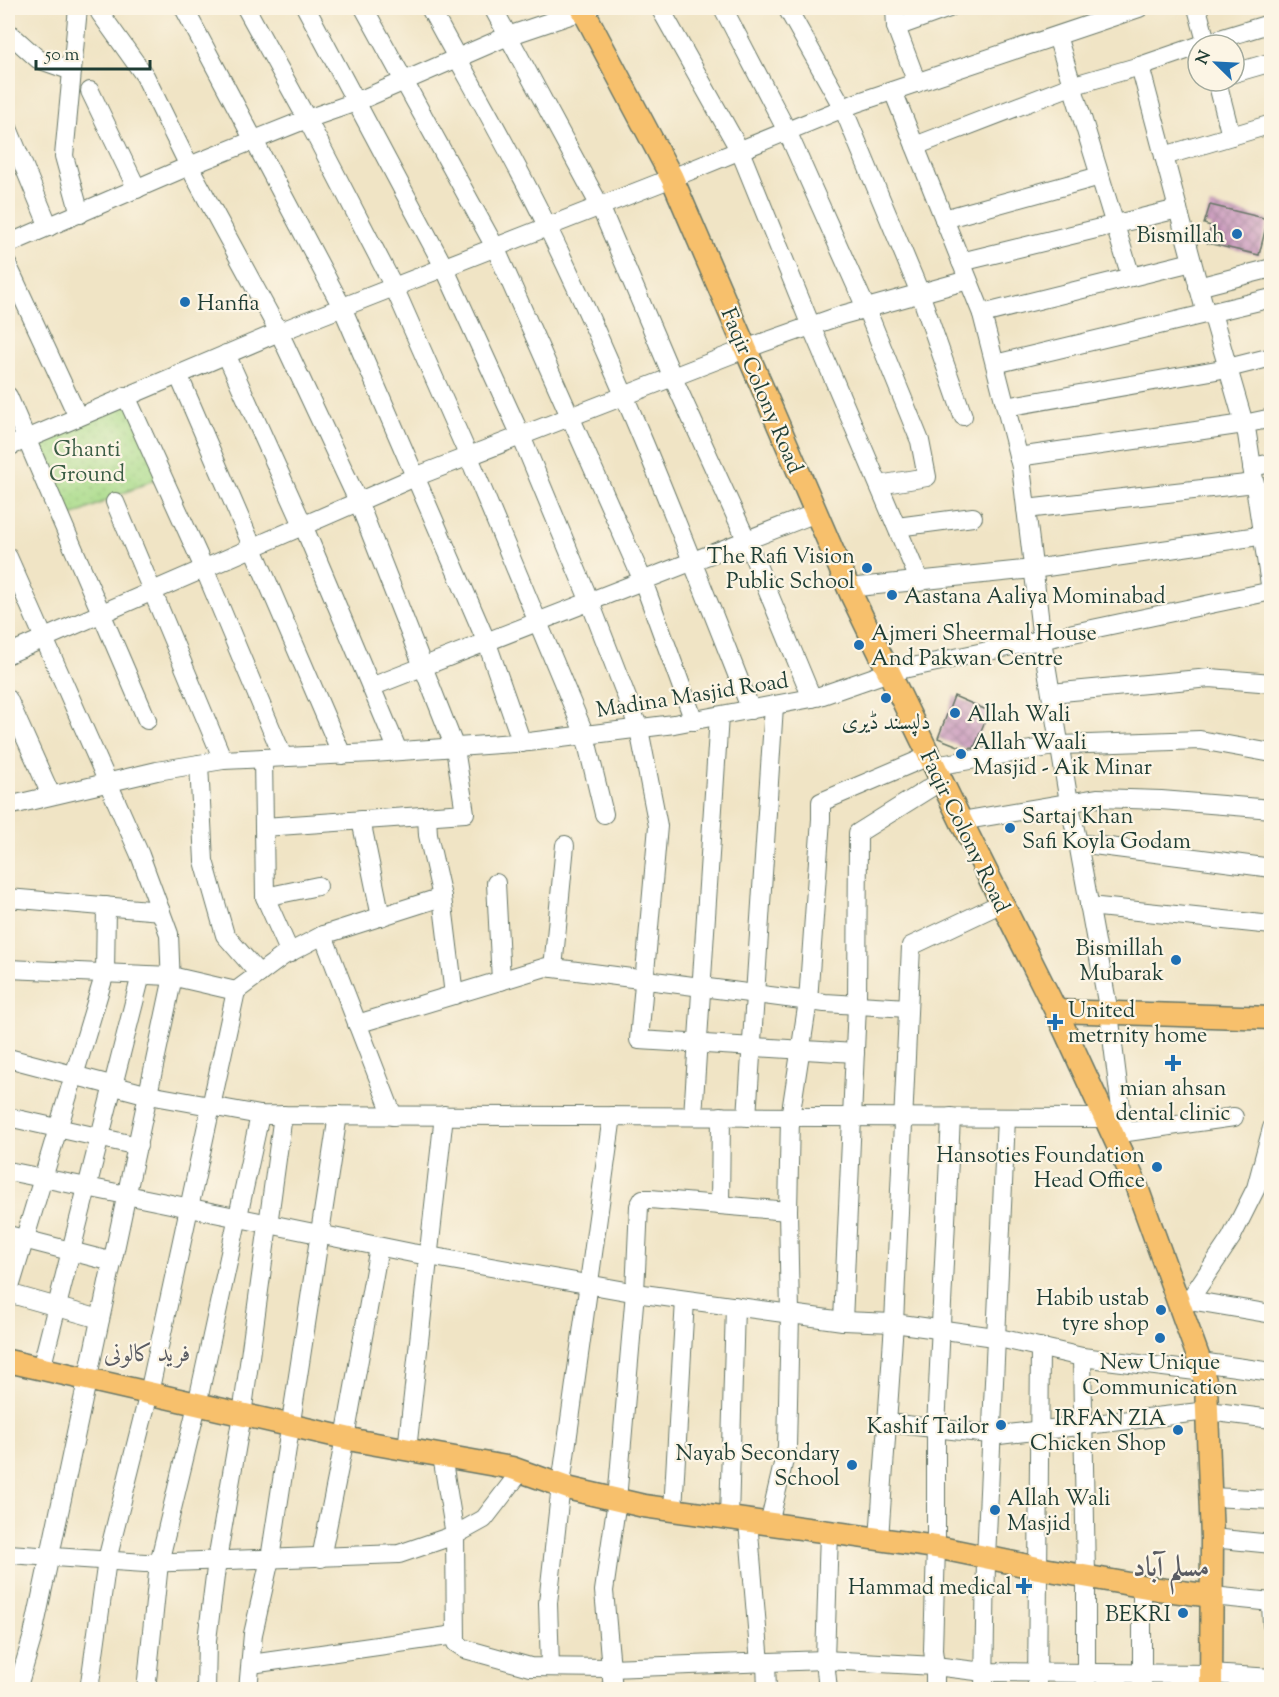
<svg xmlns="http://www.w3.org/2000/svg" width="1279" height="1697" viewBox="0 0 1279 1697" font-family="'Sorts Mill Goudy',Amiri,serif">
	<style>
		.grass { fill: url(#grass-dots); stroke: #648c5f; stroke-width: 1.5 }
		.building { fill: url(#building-cross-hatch) }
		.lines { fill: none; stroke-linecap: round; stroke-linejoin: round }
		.minor-casing { stroke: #687767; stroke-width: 20 }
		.major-casing { stroke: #687767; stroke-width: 25 }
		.minor { stroke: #fff; stroke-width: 18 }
		.major { stroke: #f7c06c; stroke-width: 22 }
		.poi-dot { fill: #1f6fb2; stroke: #fcf5e5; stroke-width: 2 }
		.labels { text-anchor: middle; stroke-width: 4.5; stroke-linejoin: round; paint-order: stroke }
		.poi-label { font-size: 22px; fill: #1f3d34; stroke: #fcf5e5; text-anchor: end }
		.street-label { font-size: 22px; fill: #1f3d34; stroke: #fcf5e5 }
		.park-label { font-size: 22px; fill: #3b5d45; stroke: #fcf5e5 }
		.neighbourhood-label { font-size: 24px; fill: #5a5c63; stroke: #fcf5e5 }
		.district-label { font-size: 28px; font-weight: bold; fill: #5a5c63; stroke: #fcf5e5 }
	</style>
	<defs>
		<pattern id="grass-dots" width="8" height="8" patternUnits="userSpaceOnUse" patternTransform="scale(1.5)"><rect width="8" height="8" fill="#a9db8a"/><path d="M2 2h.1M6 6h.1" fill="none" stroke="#91bd78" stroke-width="1.8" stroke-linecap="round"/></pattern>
		<pattern id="building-cross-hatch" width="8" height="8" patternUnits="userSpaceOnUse" patternTransform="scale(1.5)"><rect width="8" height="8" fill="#c795bb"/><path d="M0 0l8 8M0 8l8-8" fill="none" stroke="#a17b99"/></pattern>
	</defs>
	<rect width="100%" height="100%" fill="#fcf5e5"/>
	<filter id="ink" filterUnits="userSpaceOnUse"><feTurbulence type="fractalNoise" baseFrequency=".0167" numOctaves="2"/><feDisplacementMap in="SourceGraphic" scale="12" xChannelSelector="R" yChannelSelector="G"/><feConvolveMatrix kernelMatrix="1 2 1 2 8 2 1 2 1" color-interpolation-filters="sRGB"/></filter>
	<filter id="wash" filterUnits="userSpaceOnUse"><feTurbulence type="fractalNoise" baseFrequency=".008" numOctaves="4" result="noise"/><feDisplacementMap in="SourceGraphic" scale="24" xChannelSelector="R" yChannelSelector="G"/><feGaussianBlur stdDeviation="1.35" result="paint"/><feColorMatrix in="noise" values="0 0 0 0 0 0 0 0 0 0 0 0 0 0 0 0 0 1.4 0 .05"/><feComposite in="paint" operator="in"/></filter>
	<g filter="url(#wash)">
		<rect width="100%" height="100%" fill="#f0e4c5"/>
		<path class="grass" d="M126,396L162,476L61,521L26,439Z"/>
		<g id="blocks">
			<g class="building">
				<path d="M1210,205L1268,219L1259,255L1207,243L1211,226L1204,224Z"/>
				<path d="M954,696L989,711L974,748L966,749L938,738Z"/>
			</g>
		</g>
	</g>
	<g filter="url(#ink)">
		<use href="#blocks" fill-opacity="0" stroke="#687767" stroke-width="1.5"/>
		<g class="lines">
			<defs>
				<g id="minor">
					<path d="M78,8L64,156L80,214"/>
					<path d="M184,8L342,307L487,643L522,743"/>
					<path d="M246,8L307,119L394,287L469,457L585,735L604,814"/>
					<path d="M306,8L444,267L521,436L590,602L639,729L658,826L639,1040L855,1053"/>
					<path d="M364,8L495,247L643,581L694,721"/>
					<path d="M430,8C469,81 512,153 548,228C624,384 687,548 751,710"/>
					<path d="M493,8L600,206L673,378L747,541L812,698"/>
					<path d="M660,8L740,151L811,326L920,582"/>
					<path d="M723,8L787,131L866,308L920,441L927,477L879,485"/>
					<path d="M787,8L843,108L920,293L963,416"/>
					<path d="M895,8L896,27L917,83"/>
					<path d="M1197,8L1207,45"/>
					<path d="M100,13L145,76L189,166L279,332L358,501L455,748L465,813L264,827"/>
					<path d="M896,27L949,8"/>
					<path d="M8,32L38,59L72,71"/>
					<path d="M1057,36L1131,277"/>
					<path d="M1200,45L1272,23"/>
					<path d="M1140,66L1206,314"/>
					<path d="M1234,73L1272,62"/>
					<path d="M1217,81L1231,136"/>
					<path d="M90,91L137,189"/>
					<path d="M893,91L982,314L1021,467L1042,640L1069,802L1078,843L1109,1013L1124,1133"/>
					<path d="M8,128L49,227"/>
					<path d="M915,146L1071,86L1140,66L1198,46"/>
					<path d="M1164,156L1272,124"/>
					<path d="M944,219L1100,176"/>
					<path d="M8,244L189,166L307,119L356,102L508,36L591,8"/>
					<path d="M961,262L1178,209"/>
					<path d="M8,266L78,417"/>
					<path d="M1198,287L1272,268"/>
					<path d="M1212,313L1247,434L1271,591"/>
					<path d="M982,314L1192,262"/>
					<path d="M226,354L303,525L398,751"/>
					<path d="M995,364L1272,298"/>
					<path d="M178,374L342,755"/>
					<path d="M8,396L147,720"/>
					<path d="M126,396L204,568L283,757"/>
					<path d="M1006,407L1228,368L1272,357"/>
					<path d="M8,447L279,332L672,178L856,103L1139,8"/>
					<path d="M1018,457L1244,424L1272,418"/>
					<path d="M1252,467L1272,463"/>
					<path d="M115,502L223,760"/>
					<path d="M1026,509L1255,483"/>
					<path d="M897,527L973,517"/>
					<path d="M8,557L140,855L169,934L171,986L33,1635L17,1690"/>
					<path d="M848,588L1033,569L1272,534"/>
					<path d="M8,654L415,477L745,349L842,315L968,280"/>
					<path d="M371,687L816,513"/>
					<path d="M1051,693L1210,678L1272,683"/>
					<path d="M8,699L51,795"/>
					<path d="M263,758L265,897L290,953"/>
					<path d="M199,764L204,861L225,935L259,974"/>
					<path d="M934,766L1061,745L1200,740L1272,753"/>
					<path d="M8,806L157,771L223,760L373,753L529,742L674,724L817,697L889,672L1272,591"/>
					<path d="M427,816L428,835L442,897L454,995"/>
					<path d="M361,820L381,917"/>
					<path d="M961,821L1097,798L1161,800L1272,809"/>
					<path d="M1078,843L1272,868"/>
					<path d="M496,883L501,981"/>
					<path d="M265,897L318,886"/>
					<path d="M8,898L161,911"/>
					<path d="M1089,906L1272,925"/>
					<path d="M323,935L393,1116"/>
					<path d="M553,968L565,845"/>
					<path d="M8,969L171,976L236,991"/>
					<path d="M357,1024L546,967L825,1003L908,1008"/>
					<path d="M8,1058L149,1095L260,1115L1105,1118"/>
					<path d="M693,1116L719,716"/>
					<path d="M8,1117L138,1146"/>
					<path d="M747,1117L774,706"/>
					<path d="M1113,1134L1234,1117"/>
					<path d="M8,1171L412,1253L643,1294L843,1321L894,1323L995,1337L1082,1357L1204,1372"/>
					<path d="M720,1205L721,1116"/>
					<path d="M8,1235L113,1262"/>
					<path d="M8,1293L100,1319"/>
					<path d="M8,1294L105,973L106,906"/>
					<path d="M1189,1300L1272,1314"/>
					<path d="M1182,1311L1231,1238L1256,1188L1272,1128"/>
					<path d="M843,1321L857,1005L858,833L941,781"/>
					<path d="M1082,1357L1086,1576V1690"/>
					<path d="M1200,1362L1272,1372"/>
					<path d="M41,1369L141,975"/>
					<path d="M887,1423L999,1435L1208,1411L1272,1419"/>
					<path d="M407,1450L444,1115"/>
					<path d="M442,1456L455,1535L456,1643L465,1649L530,1667L610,1668L825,1660L935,1666L984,1672L1211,1674L1272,1678"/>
					<path d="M1211,1497L1272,1500"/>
					<path d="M673,1510L685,1300"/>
					<path d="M729,1518L735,1306"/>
					<path d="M748,1521L760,1663"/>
					<path d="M769,1524L787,1447L790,1314L788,1211L790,1118L808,1001L821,819V802L929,756"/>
					<path d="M1212,1538L1272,1544"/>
					<path d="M879,1539L894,1323L911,946L1002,903"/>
					<path d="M8,1554L145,1563L399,1554L455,1535L484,1519L521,1471"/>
					<path d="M321,1558L345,1438L379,1247"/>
					<path d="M1142,1586V1690"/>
					<path d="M1212,1596L1272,1602"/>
					<path d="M1271,1602L1272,1625"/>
					<path d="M766,1662L767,1690"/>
					<path d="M251,1664L455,1635"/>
					<path d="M550,1667L548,1603L561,1485L612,1116"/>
					<path d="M89,1690L107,1560L149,1393L236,991L283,956L323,935L442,897"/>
					<path d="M146,1690L159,1563L197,1405L260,1115"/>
					<path d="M206,1690L207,1640L217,1560L242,1415L283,1115"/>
					<path d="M248,1690L253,1634L270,1559L338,1115"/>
					<path d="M613,1690L604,1591L617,1500L635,1292L639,1206L643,1199H650L788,1211"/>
					<path d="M828,1690L825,1660L829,1532"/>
					<path d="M935,1690V1666L933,1650L936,1547V1428L951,1117"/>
					<path d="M984,1690L986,1558L1006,1118"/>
					<path d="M1037,1690L1040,1347"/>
				</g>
				<g id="major">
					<path d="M582,8L672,178L852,596L961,821L1056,1011L1136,1185L1200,1362L1206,1385L1212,1538L1211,1690"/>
					<path d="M1056,1011L1272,1018"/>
					<path d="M8,1361L359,1441L512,1468L571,1489L644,1506L936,1547L1038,1568L1158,1589L1212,1596"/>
				</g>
			</defs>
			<use href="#minor" class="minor-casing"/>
			<use href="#major" class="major-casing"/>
			<use href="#minor" class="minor"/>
			<use href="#major" class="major"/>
		</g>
	</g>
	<g class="poi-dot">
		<circle cx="1237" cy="234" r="6"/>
		<circle cx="185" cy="302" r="6"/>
		<circle cx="867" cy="568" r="6"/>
		<circle cx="892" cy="595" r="6"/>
		<circle cx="859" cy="645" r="6"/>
		<circle cx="886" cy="698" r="6"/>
		<circle cx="955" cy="713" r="6"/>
		<circle cx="961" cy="754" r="6"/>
		<circle cx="1010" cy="828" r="6"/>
		<circle cx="1176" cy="960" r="6"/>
		<path d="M1052 1013h6v6h6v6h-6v6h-6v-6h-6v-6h6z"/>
		<path d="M1170 1054h6v6h6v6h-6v6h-6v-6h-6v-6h6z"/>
		<circle cx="1157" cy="1167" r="6"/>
		<circle cx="1161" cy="1310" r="6"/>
		<circle cx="1160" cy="1338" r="6"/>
		<circle cx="1001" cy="1425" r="6"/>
		<circle cx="1178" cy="1430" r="6"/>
		<circle cx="852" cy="1465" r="6"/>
		<circle cx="995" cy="1510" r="6"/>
		<path d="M1021 1577h6v6h6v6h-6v6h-6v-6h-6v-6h6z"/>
		<circle cx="1183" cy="1613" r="6"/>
	</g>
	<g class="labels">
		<g class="poi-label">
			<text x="1225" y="242">Bismillah</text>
			<text x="197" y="310" text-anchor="start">Hanfia</text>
			<text x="855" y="563">The Rafi Vision<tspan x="855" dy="25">Public School</tspan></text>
			<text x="904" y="603" text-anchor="start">Aastana Aaliya Mominabad</text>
			<text x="871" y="640" text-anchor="start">Ajmeri Sheermal House<tspan x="871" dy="25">And Pakwan Centre</tspan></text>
			<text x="967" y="721" text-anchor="start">Allah Wali</text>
			<text x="886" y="729" text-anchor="middle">دلپسند ڈیری</text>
			<text x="973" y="749" text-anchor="start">Allah Waali<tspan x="973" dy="25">Masjid - Aik Minar</tspan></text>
			<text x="1022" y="823" text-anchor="start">Sartaj Khan<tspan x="1022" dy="25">Safi Koyla Godam</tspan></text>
			<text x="1164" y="955">Bismillah<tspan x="1164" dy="25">Mubarak</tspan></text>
			<text x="1068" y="1017" text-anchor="start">United<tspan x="1068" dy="25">metrnity home</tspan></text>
			<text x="1173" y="1095" text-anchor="middle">mian ahsan<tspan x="1173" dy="25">dental clinic</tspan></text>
			<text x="1145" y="1162">Hansoties Foundation<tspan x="1145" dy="25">Head Office</tspan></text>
			<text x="1149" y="1305">Habib ustab<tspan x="1149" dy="25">tyre shop</tspan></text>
			<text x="1160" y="1369" text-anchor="middle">New Unique<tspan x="1160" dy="25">Communication</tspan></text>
			<text x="1166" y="1425">IRFAN ZIA<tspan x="1166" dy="25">Chicken Shop</tspan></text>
			<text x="989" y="1433">Kashif Tailor</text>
			<text x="840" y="1460">Nayab Secondary<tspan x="840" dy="25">School</tspan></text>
			<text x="1007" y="1505" text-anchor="start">Allah Wali<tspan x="1007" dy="25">Masjid</tspan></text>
			<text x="1012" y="1594">Hammad medical</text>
			<text x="1171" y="1621">BEKRI</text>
		</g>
		<g class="street-label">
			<text transform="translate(763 390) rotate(67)" y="8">Faqir Colony Road</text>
			<text transform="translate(692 694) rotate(-9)" y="8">Madina Masjid Road</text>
			<text transform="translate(966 831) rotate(64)" y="8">Faqir Colony Road</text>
		</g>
		<g class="park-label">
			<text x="87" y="456">Ghanti<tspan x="87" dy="25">Ground</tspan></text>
		</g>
		<g class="neighbourhood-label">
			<text x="147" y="1361">فرید کالونی</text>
		</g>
		<g class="district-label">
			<text x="1171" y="1576">مسلم آباد</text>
		</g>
	</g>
	<rect width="1279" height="1697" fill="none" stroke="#fcf5e5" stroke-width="30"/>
	<g transform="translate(1216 63) rotate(294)"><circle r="28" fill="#fcf5e5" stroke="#a4ab9e" stroke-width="1.5"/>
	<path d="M0-4.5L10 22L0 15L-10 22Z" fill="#1f6fb2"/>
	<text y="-9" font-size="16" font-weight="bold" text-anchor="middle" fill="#1f3d34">N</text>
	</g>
	<path d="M36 60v9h114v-9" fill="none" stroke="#1f3d34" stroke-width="3"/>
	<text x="45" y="60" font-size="18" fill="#1f3d34" stroke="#fcf5e5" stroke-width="4.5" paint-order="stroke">50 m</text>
</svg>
